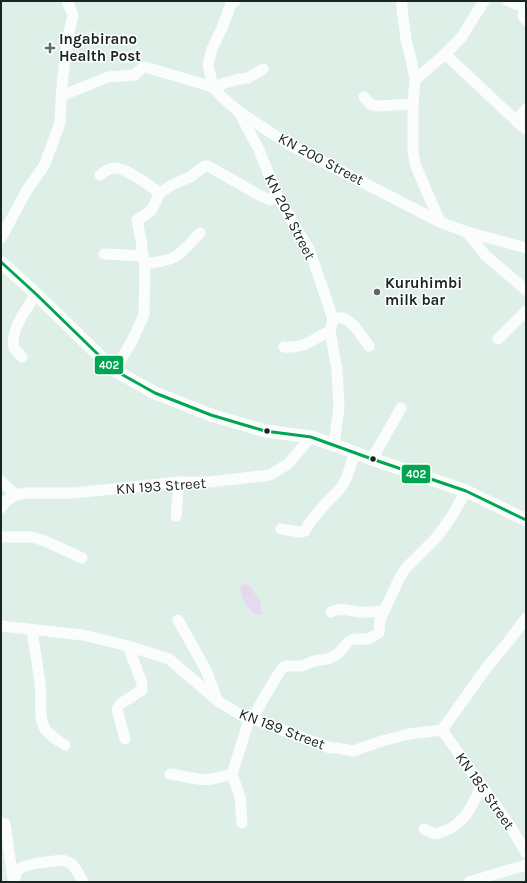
<svg xmlns="http://www.w3.org/2000/svg" width="527" height="883" viewBox="0 0 527 883" font-family="Karla,sans-serif">
	<style>
		.green { fill: #e5d9f0 }
		.lines { fill: none; stroke-linecap: round; stroke-linejoin: round }
		.minor { stroke: #fafdfb; stroke-width: 11 }
		.major { stroke: #fafdfb; stroke-width: 13 }
		.bus-1-casing { stroke: #fff; stroke-width: 6 }
		.bus-1 { stroke: #00a651; stroke-width: 3 }
		.poi-dot { fill: #5e6c65; stroke: #fff; stroke-width: 1.5 }
		.bus-dot { fill: #192520; stroke: #fff; stroke-width: 1.5 }
		.labels { text-anchor: middle; stroke-width: 3; stroke-linejoin: round; paint-order: stroke }
		.poi-label { font-size: 15px; font-weight: bold; fill: #192520; stroke: #fff; text-anchor: start }
		.street-label { font-size: 15px; fill: #192520; stroke: #fff }
		.line-badge { stroke: #fff; stroke-width: 1.5 }
		.badge-label { font-size: 11px; text-anchor: middle; font-weight: bold; fill: #fff }
	</style>
	<rect width="100%" height="100%" fill="#ddefe6"/>
	<path class="green" d="M243,584L249,585L260,601L262,614H254L244,602L240,588Z"/>
	<g class="lines">
		<g class="minor">
			<path d="M235,1L231,4L222,28L212,49L208,65L213,87L223,98L238,111L288,144L440,222L464,231L526,248"/>
			<path d="M402,1V8L406,40L411,59L415,80L413,104V150L415,164L440,222"/>
			<path d="M508,1L523,7L524,9L523,16L526,20"/>
			<path d="M445,54L510,115L517,119L516,121L526,109"/>
			<path d="M415,80L445,54L461,38L484,1"/>
			<path d="M61,96L108,77L135,75L142,68L145,67L213,87L235,80L248,78L263,69"/>
			<path d="M364,97L370,104L376,106L413,104"/>
			<path d="M239,112L259,150L278,197L310,251L333,319L330,331L337,370L339,407L334,445"/>
			<path d="M516,121L526,129"/>
			<path d="M100,175C104,172 108,168 114,168C125,167 150,186 160,193"/>
			<path d="M465,231L474,240L484,254L526,290"/>
			<path d="M1,238L27,190L44,166L60,123L62,85L67,41L73,15L67,1"/>
			<path d="M104,254L143,256"/>
			<path d="M145,264C154,262 165,262 174,257C184,252 192,241 200,233"/>
			<path d="M333,319C336,318 339,317 343,318C353,321 363,338 369,346"/>
			<path d="M498,339L526,311"/>
			<path d="M284,347C303,349 314,339 330,331"/>
			<path d="M22,357C20,354 16,351 14,348C9,331 28,307 36,294"/>
			<path d="M114,370L131,343L144,315L145,264L143,256L141,240L137,220L151,211L160,193L172,185L190,177L205,166H208L257,194L270,200L278,197"/>
			<path d="M372,459L401,408"/>
			<path d="M1,481L16,495"/>
			<path d="M1,508L6,501L16,495L26,493H74L179,482H210L270,475L288,464L311,437"/>
			<path d="M176,516L179,482"/>
			<path d="M281,529L300,532L305,531L310,522L326,503L340,489L346,479L355,453"/>
			<path d="M1,537H32L45,541L82,558"/>
			<path d="M331,612C342,607 348,611 359,612C367,613 376,611 384,611"/>
			<path d="M178,620L206,670L217,699"/>
			<path d="M1,626L83,635L128,646L169,659L218,701L249,720L253,719L330,748H337L353,751L382,741L409,734L442,730L487,667L508,642L526,618"/>
			<path d="M32,630C35,651 39,672 41,693C41,703 39,717 44,727C48,735 57,740 65,745"/>
			<path d="M253,719L262,701L282,668L286,666H302L314,661L328,659L338,654L349,641L354,639H368L379,633L380,620L399,579L405,569L437,537L452,516L466,491"/>
			<path d="M442,730L509,824L526,853"/>
			<path d="M125,739L117,709L120,704L142,690V683L128,646"/>
			<path d="M170,774C179,775 189,778 198,779C209,781 221,777 232,774"/>
			<path d="M1,823L5,824L13,879L14,881L17,870L25,866L38,863L63,860L72,864L79,874L83,882"/>
			<path d="M242,823L240,797L232,774L249,720"/>
			<path d="M424,829C427,830 432,834 436,834C438,834 442,831 445,831C465,823 473,805 481,786"/>
			<path d="M469,882L526,865"/>
		</g>
		<path class="major" d="M1,262L36,294L114,370L155,393L211,415L265,431L311,437L334,445L372,459L466,491L526,520"/>
		<defs>
			<path id="bus-1" d="M1,262L36,294L114,370L155,393L211,415L265,431L311,437L372,459L466,491L526,520"/>
		</defs>
		<use href="#bus-1" class="bus-1-casing"/>
		<use href="#bus-1" class="bus-1"/>
	</g>
	<g class="poi-dot">
		<path d="M48 42h4v4h4v4h-4v4h-4v-4h-4v-4h4z"/>
		<circle cx="377" cy="292" r="4"/>
	</g>
	<g class="bus-dot">
		<circle cx="267" cy="431" r="3.5"/>
		<circle cx="373" cy="459" r="3.5"/>
	</g>
	<g class="labels">
		<g class="poi-label">
			<text x="59" y="44">Ingabirano<tspan x="59" dy="17">Health Post</tspan></text>
			<text x="385" y="288">Kuruhimbi<tspan x="385" dy="17">milk bar</tspan></text>
		</g>
		<g class="street-label">
			<text transform="translate(321 159) rotate(28)" y="5">KN 200 Street</text>
			<text transform="translate(290 217) rotate(63)" y="5">KN 204 Street</text>
			<text transform="translate(161 486) rotate(-4)" y="5">KN 193 Street</text>
			<text transform="translate(282 729) rotate(21)" y="5">KN 189 Street</text>
			<text transform="translate(485 791) rotate(55)" y="5">KN 185 Street</text>
		</g>
	</g>
	<g class="line-badge">
		<rect x="94" y="355" width="30" height="20" rx="4" fill="#00a651"/>
		<rect x="401" y="464" width="30" height="20" rx="4" fill="#00a651"/>
	</g>
	<g class="badge-label">
		<text x="109" y="369">402</text>
		<text x="416" y="478">402</text>
	</g>
	<rect width="527" height="883" fill="none" stroke="#192520" stroke-width="4"/>
</svg>
